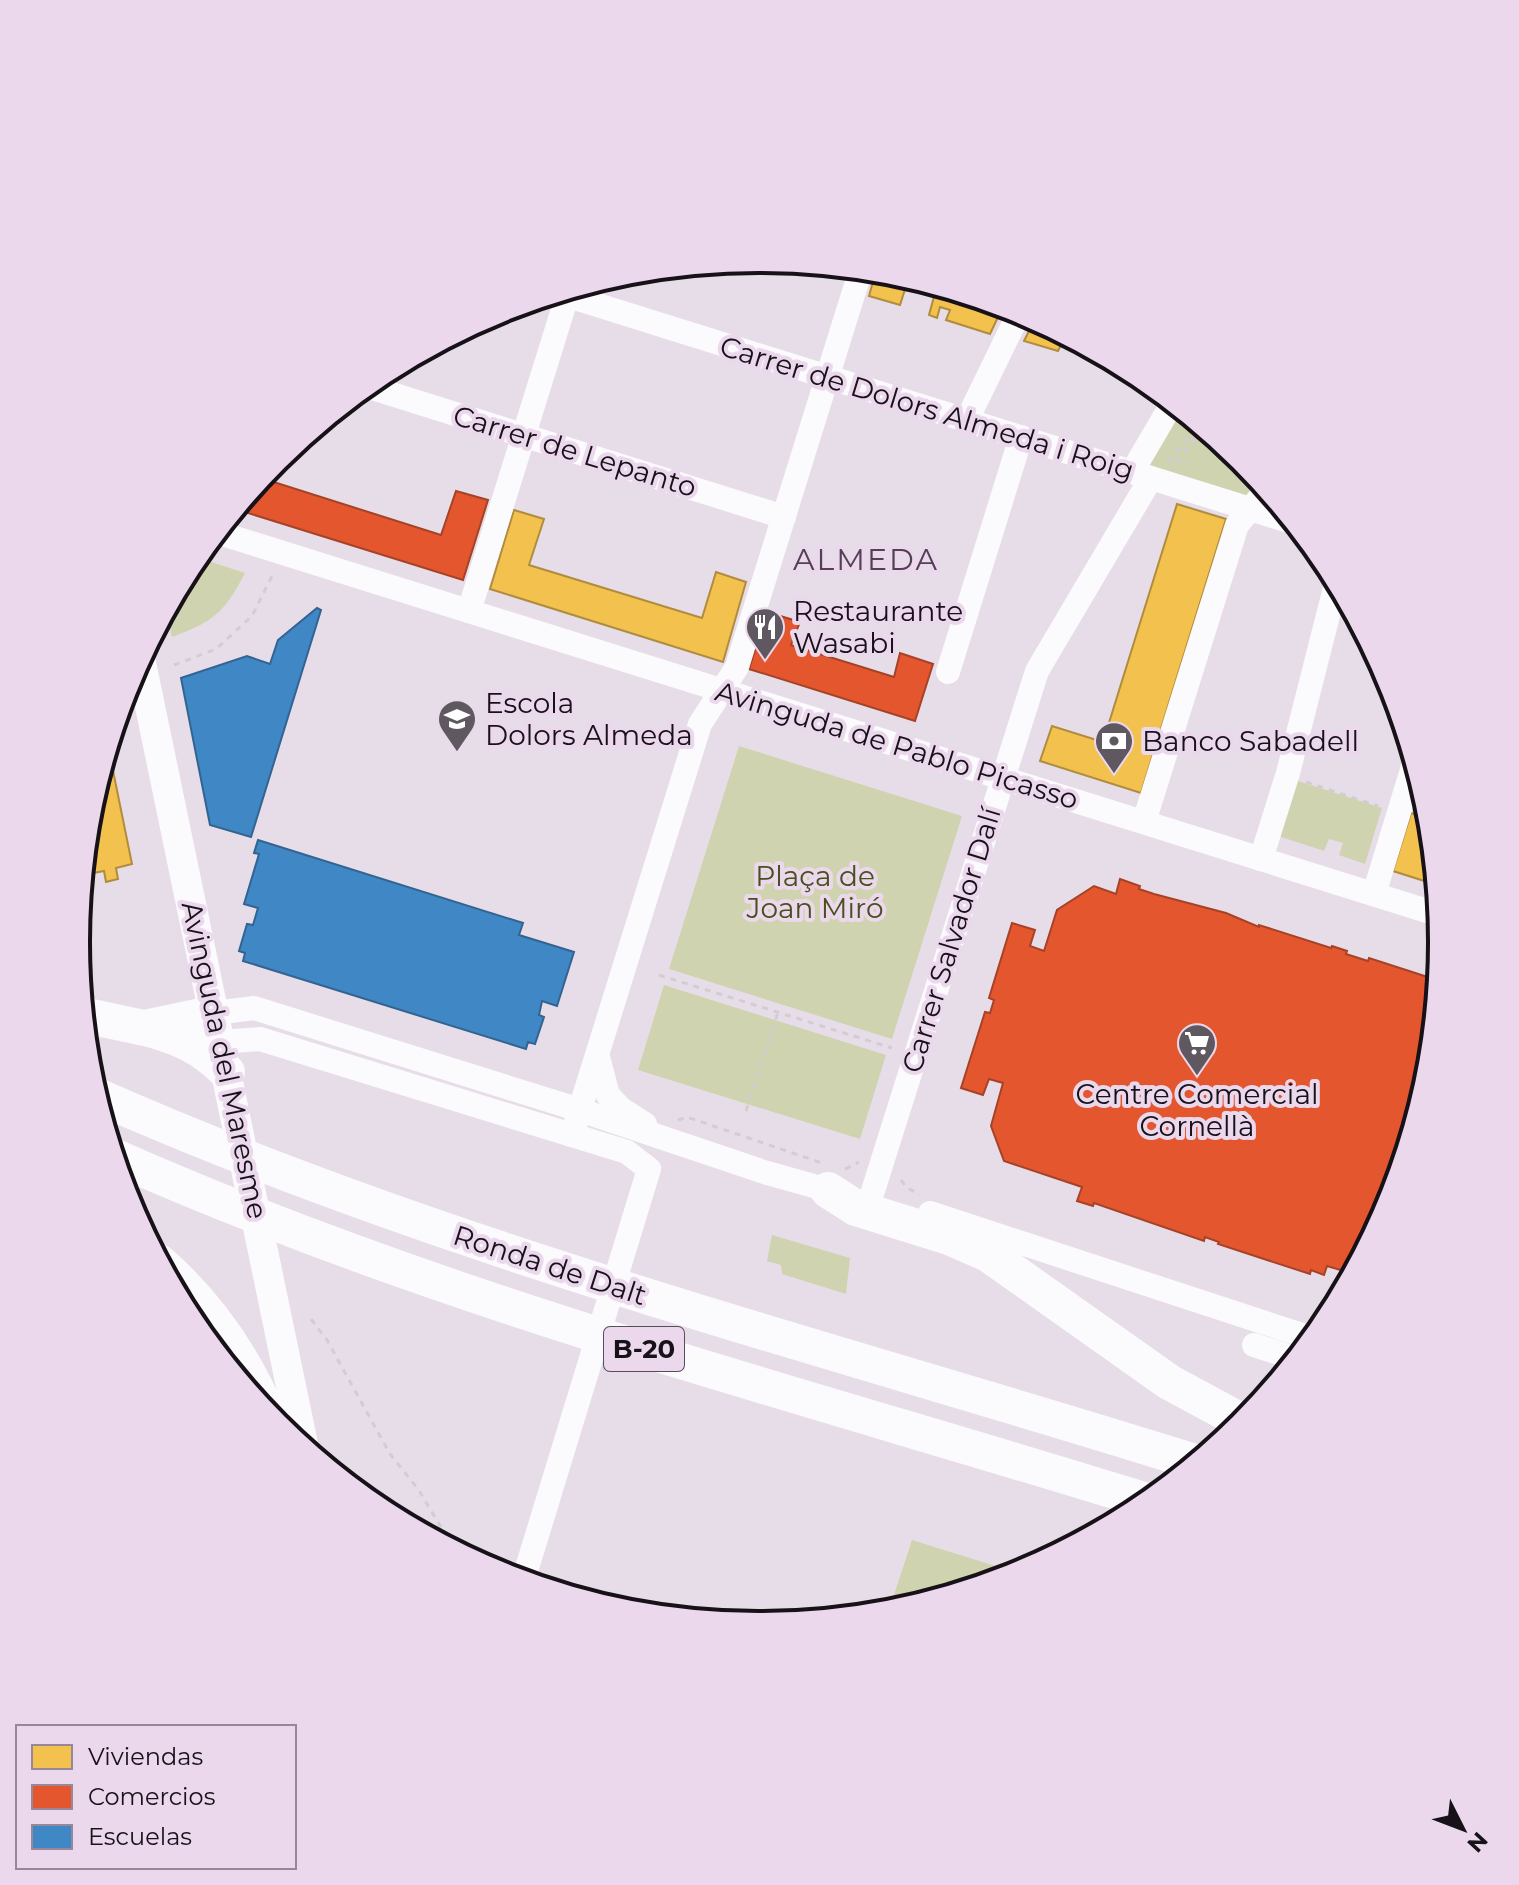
<svg xmlns="http://www.w3.org/2000/svg" width="1519" height="1885" viewBox="0 0 1519 1885" font-family="Montserrat,sans-serif">
	<style>
		.green { fill: #d0d3b0 }
		.homes { fill: #f2c14e; stroke: #b08c3e; stroke-width: 2 }
		.shops { fill: #e4572e; stroke: #a64227; stroke-width: 2 }
		.schools { fill: #3f88c5; stroke: #336491; stroke-width: 2 }
		.lines { fill: none; stroke-linecap: round; stroke-linejoin: round }
		.path { stroke: #d1ced1; stroke-width: 3; stroke-dasharray: 6 6; stroke-linecap: butt }
		.minor { stroke: #fbfafc; stroke-width: 24 }
		.major { stroke: #fbfafc; stroke-width: 30 }
		.highway { stroke: #fbfafc; stroke-width: 36 }
		.labels { text-anchor: middle; stroke-width: 8; stroke-linejoin: round; paint-order: stroke }
		.shield { fill: #ebd8ed; stroke: #574d58; stroke-width: 2 }
		.shield-label { font-size: 26px; font-weight: bold; fill: #171118 }
		.street-label { font-size: 28px; fill: #171118; stroke: #ebd8ed }
		.poi-label { font-size: 28px; fill: #171118; stroke: #ebd8ed; text-anchor: start }
		.park-label { font-size: 28px; fill: #48501b; stroke: #ebd8ed }
		.neighbourhood-label { font-size: 30px; letter-spacing: 2px; fill: #514152; stroke: #ebd8ed }
		.rim { fill: none; stroke: #171118; stroke-width: 4 }
	</style>
	<rect width="100%" height="100%" fill="#e7dde8"/>
	<g class="green">
		<path d="M1177,405L1243,460L1259,479L1253,498L1160,475L1149,465Z"/>
		<path d="M196,557L245,573C225,612 213,622 172,637L166,610Z"/>
		<path d="M739,746L962,816L892,1039L669,969Z"/>
		<path d="M1292,779L1382,808L1365,864L1339,855L1343,843L1329,839L1324,851L1275,835Z"/>
		<path d="M664,985L886,1055L860,1139L638,1070Z"/>
		<path d="M772,1235L850,1258L846,1294L782,1274L781,1265L767,1261Z"/>
		<path d="M912,1540L1021,1574L888,1613Z"/>
	</g>
	<g class="homes">
		<path d="M876,271L909,277L900,305L869,296Z"/>
		<path d="M937,286L1003,306L999,315L935,293Z"/>
		<path d="M935,293L999,315L990,334L946,320L950,310L940,307L937,318L929,315Z"/>
		<path d="M1035,319L1066,335L1058,351L1024,341Z"/>
		<path d="M1117,362L1140,374L1145,379L1113,369Z"/>
		<path d="M1177,504L1226,519L1141,793L1040,761L1052,726L1103,742Z"/>
		<path d="M514,510L544,519L529,565L702,618L716,572L746,582L723,662L490,589Z"/>
		<path d="M108,746L132,864L116,868L118,879L106,882L104,871L83,875L89,809Z"/>
		<path d="M1411,813L1431,820L1437,885L1393,871Z"/>
	</g>
	<g class="shops">
		<path d="M261,478L441,535L456,491L488,500L463,580L235,509Z"/>
		<path d="M767,612L800,622L791,645L894,677L900,653L933,664L915,721L749,669Z"/>
		<path d="M1120,879L1140,886L1139,889L1154,894L1226,913L1259,927V925L1331,948L1332,946L1347,951L1346,954L1368,961L1369,958L1437,980L1440,977L1430,1076L1391,1204L1354,1274L1327,1266L1324,1275L1311,1270L1310,1274L1218,1244L1219,1242L1205,1237L1204,1241L1094,1203L1093,1206L1077,1201L1082,1187L1004,1161L991,1126L1003,1083L989,1079L983,1095L961,1088L985,1012L990,1013L994,1000L989,998L1012,923L1035,930L1030,946L1044,951L1057,910L1094,886L1116,894Z"/>
	</g>
	<g class="schools">
		<path d="M317,608L321,610L251,837L210,825L181,678L247,656L270,664L278,640Z"/>
		<path d="M258,840L523,923L519,935L574,952L557,1006L542,1001L539,1015L544,1017L535,1044L528,1042L526,1049L243,961L245,953L239,951L247,924L253,925L258,908L244,904L259,854L254,853Z"/>
	</g>
	<g class="lines">
		<g class="path">
			<path d="M1170,462L1197,422"/>
			<path d="M1178,463L1203,426"/>
			<path d="M174,665L216,649L252,616L272,576"/>
			<path d="M1306,782L1378,806"/>
			<path d="M659,975L892,1048"/>
			<path d="M746,1111L778,1012"/>
			<path d="M678,1120L687,1117L822,1163"/>
			<path d="M845,1169L859,1162"/>
			<path d="M901,1180L907,1188L920,1194"/>
			<path d="M311,1319L327,1340L390,1454L418,1489L456,1552"/>
		</g>
		<g class="minor">
			<path d="M559,293L1295,523"/>
			<path d="M366,386L784,517"/>
			<path d="M967,420L1020,311"/>
			<path d="M1132,472L1173,402"/>
			<path d="M216,532L1440,915"/>
			<path d="M469,611L569,290"/>
			<path d="M948,672L1021,437"/>
			<path d="M1144,822L1237,525L1267,489"/>
			<path d="M1261,859L1288,773L1337,580"/>
			<path d="M1374,894L1415,760"/>
			<path d="M215,1013L254,1008L580,1110L764,1172L828,1190L840,1191"/>
			<path d="M222,1042L260,1039L627,1152L649,1169L523,1581"/>
			<path d="M598,1057L608,1095L620,1108L645,1124"/>
			<path d="M572,1135L700,724L737,667L740,657L861,269"/>
			<path d="M872,1194L1037,671L1151,478"/>
			<path d="M930,1213L1314,1339"/>
			<path d="M1254,1345L1297,1359"/>
		</g>
		<path class="major" d="M140,658L304,1449"/>
		<g class="highway">
			<path d="M83,1015L144,1028L215,1013"/>
			<path d="M146,1028C181,1038 201,1046 227,1072"/>
			<path d="M95,1095C450,1252 828,1347 1198,1463"/>
			<path d="M113,1156C447,1304 802,1394 1150,1502"/>
			<path d="M828,1190L856,1208L949,1237L988,1254L1169,1382L1245,1423"/>
			<path d="M159,1262C208,1305 245,1359 270,1419"/>
		</g>
	</g>
	<defs>
		<symbol id="restaurant-pin" viewBox="-11 -11 22 30"><path d="M0 17L-7.5 6A9.5 9.5 0 1 1 7.5 6Z" fill="#605861" stroke="#ebd8ed"/><path d="M-5-6h1v4h1v-4h1v4h1v-4h1v5L-1.5 .5V6h-2V.5L-5-1ZM5-6V6H3V1.5H1.5Q1.5-4 5-6Z" fill="#fff"/></symbol>
		<symbol id="school-pin" viewBox="-11 -11 22 30"><path d="M0 17L-7.5 6A9.5 9.5 0 1 1 7.5 6Z" fill="#605861" stroke="#ebd8ed"/><path d="M0-5L7-2L0 1L-7-2ZM-4 1L0 2.5L4 1V4Q0 6-4 4Z" fill="#fff"/></symbol>
		<symbol id="bank-pin" viewBox="-11 -11 22 30"><path d="M0 17L-7.5 6A9.5 9.5 0 1 1 7.5 6Z" fill="#605861" stroke="#ebd8ed"/><path d="M-6-4H6V4H-6ZM0-2.3a2.3 2.3 0 1 0 0 4.6a2.3 2.3 0 1 0 0-4.6Z" fill="#fff"/></symbol>
		<symbol id="supermarket-pin" viewBox="-11 -11 22 30"><path d="M0 17L-7.5 6A9.5 9.5 0 1 1 7.5 6Z" fill="#605861" stroke="#ebd8ed"/><path d="M-6-5.5h2.5l.6 2H6L4.5 2H-2.5L-4.4-4H-6ZM-1.5 3.2a1.3 1.3 0 1 0 .1 0ZM3 3.2a1.3 1.3 0 1 0 .1 0Z" fill="#fff"/></symbol>
	</defs>
	<g fill-rule="evenodd">
		<use href="#restaurant-pin" x="743" y="605" width="44" height="60"/>
		<use href="#school-pin" x="435" y="697" width="44" height="60"/>
		<use href="#bank-pin" x="1092" y="719" width="44" height="60"/>
		<use href="#supermarket-pin" x="1175" y="1021" width="44" height="60"/>
	</g>
	<g class="labels">
		<rect class="shield" x="604" y="1327" width="80" height="44" rx="6"/>
		<g class="shield-label">
			<text x="644" y="1358">B-20</text>
		</g>
		<g class="street-label">
			<text transform="translate(927 408) rotate(17)" y="10">Carrer de Dolors Almeda i Roig</text>
			<text transform="translate(575 451) rotate(17)" y="10">Carrer de Lepanto</text>
			<text transform="translate(897 745) rotate(17)" y="10">Avinguda de Pablo Picasso</text>
			<text transform="translate(951 940) rotate(-73)" y="10">Carrer Salvador Dalí</text>
			<text transform="translate(225 1060) rotate(78)" y="10">Avinguda del Maresme</text>
			<text transform="translate(550 1265) rotate(18)" y="10">Ronda de Dalt</text>
		</g>
		<g class="poi-label">
			<text x="793" y="621">Restaurante<tspan x="793" dy="32">Wasabi</tspan></text>
			<text x="485" y="713">Escola<tspan x="485" dy="32">Dolors Almeda</tspan></text>
			<text x="1142" y="751">Banco Sabadell</text>
			<text x="1197" y="1104" text-anchor="middle">Centre Comercial<tspan x="1197" dy="32">Cornellà</tspan></text>
		</g>
		<g class="park-label">
			<text x="815" y="886">Plaça de<tspan x="815" dy="32">Joan Miró</tspan></text>
		</g>
		<g class="neighbourhood-label">
			<text x="866" y="570">ALMEDA</text>
		</g>
	</g>
	<path d="M0 0H1519V1885H0ZM90 942a669 669 0 1 1 1338 0a669 669 0 1 1-1338 0Z" fill="#ebd8ed" fill-rule="evenodd"/>
	<path class="rim" d="M90 942a669 669 0 1 1 1338 0a669 669 0 1 1-1338 0Z"/>
	<rect x="16" y="1725" width="280" height="144" fill="#ebd8ed" stroke="#968898" stroke-width="2"/>
	<rect x="32" y="1745" width="40" height="24" fill="#f2c14e" stroke="#968898" stroke-width="2"/>
	<text x="88" y="1765" font-size="24" fill="#171118">Viviendas</text>
	<rect x="32" y="1785" width="40" height="24" fill="#e4572e" stroke="#968898" stroke-width="2"/>
	<text x="88" y="1805" font-size="24" fill="#171118">Comercios</text>
	<rect x="32" y="1825" width="40" height="24" fill="#3f88c5" stroke="#968898" stroke-width="2"/>
	<text x="88" y="1845" font-size="24" fill="#171118">Escuelas</text>
	<g transform="translate(1463 1829) rotate(132)" stroke="#ebd8ed" stroke-width="6" paint-order="stroke">
	<path d="M0-6L14 30L0 20L-14 30Z" fill="#171118"/>
	<text y="-12" font-size="22" font-weight="bold" text-anchor="middle" fill="#171118">N</text>
	</g>
</svg>
